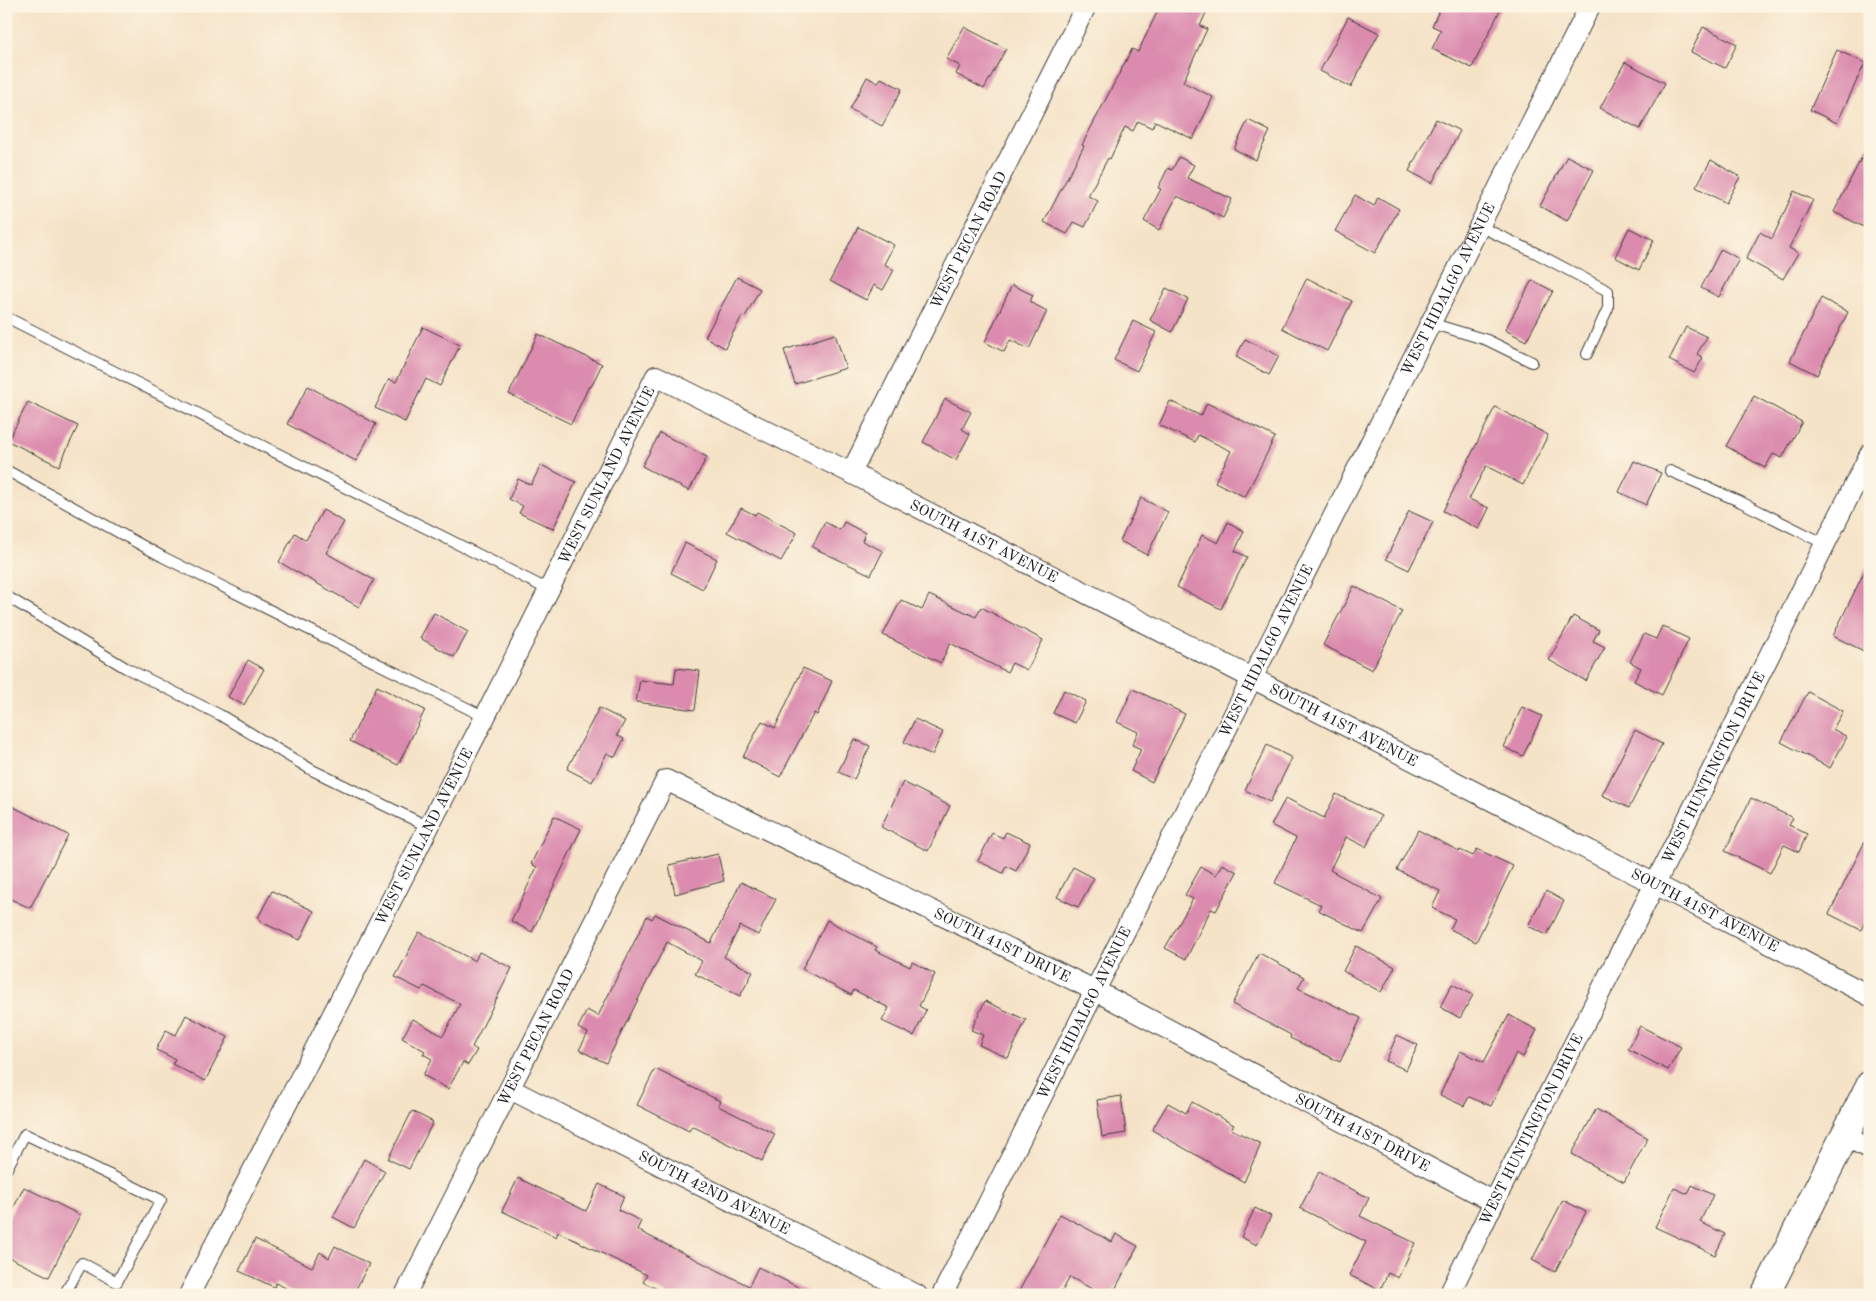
<svg xmlns="http://www.w3.org/2000/svg" width="1876" height="1301" viewBox="0 0 1876 1301" font-family="'Old Standard TT',serif">
	<style>
		.building { fill: #db8bae }
		.lines { fill: none; stroke-linecap: round; stroke-linejoin: round }
		.service-casing { stroke: #3d3a36; stroke-width: 12 }
		.minor-casing { stroke: #3d3a36; stroke-width: 22 }
		.secondary-casing { stroke: #3d3a36; stroke-width: 30 }
		.service { stroke: #fff; stroke-width: 10 }
		.minor { stroke: #fff; stroke-width: 20 }
		.secondary { stroke: #fff; stroke-width: 28 }
		.labels { text-anchor: middle; stroke-width: 5; stroke-linejoin: round; paint-order: stroke }
		.street-label { font-size: 15px; fill: #1c1c1c; stroke: #fcf5e5 }
	</style>
	<rect width="100%" height="100%" fill="#fcf5e5"/>
	<filter id="ink" filterUnits="userSpaceOnUse"><feTurbulence type="fractalNoise" baseFrequency=".02" numOctaves="2"/><feDisplacementMap in="SourceGraphic" scale="10" xChannelSelector="R" yChannelSelector="G"/><feConvolveMatrix kernelMatrix="1 2 1 2 8 2 1 2 1" color-interpolation-filters="sRGB"/></filter>
	<filter id="wash" filterUnits="userSpaceOnUse"><feTurbulence type="fractalNoise" baseFrequency=".0096" numOctaves="4" result="noise"/><feDisplacementMap in="SourceGraphic" scale="20" xChannelSelector="R" yChannelSelector="G"/><feGaussianBlur stdDeviation="1.12" result="paint"/><feColorMatrix in="noise" values="0 0 0 0 0 0 0 0 0 0 0 0 0 0 0 0 0 1.4 0 .05"/><feComposite in="paint" operator="in"/></filter>
	<g filter="url(#wash)">
		<rect width="100%" height="100%" fill="#f5e3c8"/>
		<g id="blocks">
			<g class="building">
				<path d="M1160,6H1209L1200,26L1207,29L1183,82L1213,97L1193,139L1155,121L1152,128L1138,121L1133,131L1125,127L1110,159L1108,158L1088,196L1098,201L1085,227L1074,222L1067,234L1044,222L1084,146L1082,145L1132,49L1138,52Z"/>
				<path d="M1441,6H1502L1472,68L1432,49L1441,30L1432,26Z"/>
				<path d="M1348,17L1379,33L1351,87L1320,71Z"/>
				<path d="M964,27L1006,49L984,89L956,74L960,66L946,59Z"/>
				<path d="M1703,27L1737,44L1725,68L1691,52Z"/>
				<path d="M1837,50L1865,63L1837,123L1810,110Z"/>
				<path d="M1625,62L1665,83L1640,129L1600,108Z"/>
				<path d="M867,77L878,83L881,78L902,89L882,126L850,109Z"/>
				<path d="M1436,119L1460,131L1432,183L1409,171Z"/>
				<path d="M1248,120L1270,131L1256,160L1234,149Z"/>
				<path d="M1870,141V230L1834,212Z"/>
				<path d="M1567,156L1594,170L1567,221L1540,206Z"/>
				<path d="M1179,157L1194,165L1187,178L1232,199L1223,218L1177,196L1159,230L1144,221L1161,189L1158,188L1168,168L1172,170Z"/>
				<path d="M1711,160L1740,177L1726,203L1696,187Z"/>
				<path d="M1794,191L1813,200L1789,248L1798,253L1783,279L1746,259L1760,232L1772,239Z"/>
				<path d="M1355,195L1374,206L1378,197L1399,209L1375,253L1335,231Z"/>
				<path d="M858,227L894,245L884,264L894,270L883,290L874,285L866,300L830,281Z"/>
				<path d="M1629,228L1654,240L1639,270L1615,257Z"/>
				<path d="M1721,249L1739,259L1719,297L1701,288Z"/>
				<path d="M737,277L760,289L745,317L742,316L725,348L705,337Z"/>
				<path d="M1307,278L1352,301L1327,351L1282,328Z"/>
				<path d="M1532,280L1553,291L1526,341L1505,330Z"/>
				<path d="M1012,285L1033,295L1030,302L1047,311L1029,349L1010,340L1004,352L985,342Z"/>
				<path d="M1166,288L1188,299L1172,332L1150,320Z"/>
				<path d="M1821,298L1848,312L1817,375L1790,361Z"/>
				<path d="M1133,321L1156,332L1137,371L1114,360Z"/>
				<path d="M423,327L460,345L440,386L426,379L405,422L375,408L389,379L396,382Z"/>
				<path d="M1686,327L1707,337L1697,354L1703,358L1694,373L1669,360Z"/>
				<path d="M538,334L602,364L591,387L589,386L571,424L509,394Z"/>
				<path d="M835,334L846,368L795,384L784,350Z"/>
				<path d="M1245,339L1279,356L1269,375L1236,357Z"/>
				<path d="M308,386L376,424L356,461L287,424Z"/>
				<path d="M1754,396L1802,422L1782,458L1773,454L1765,468L1726,446Z"/>
				<path d="M945,399L971,412L962,429L970,434L956,460L923,442Z"/>
				<path d="M1170,401L1201,416L1207,403L1275,437L1245,497L1215,482L1231,451L1198,435L1195,442L1159,425Z"/>
				<path d="M28,402L78,426L59,466L8,441Z"/>
				<path d="M1495,407L1548,435L1523,485L1486,466L1469,499L1489,508L1479,529L1443,511Z"/>
				<path d="M660,433L707,457L689,491L642,466Z"/>
				<path d="M1634,461L1661,473L1646,505L1619,492Z"/>
				<path d="M541,465L576,482L553,529L519,513L523,506L509,499L518,479L531,485Z"/>
				<path d="M1141,498L1168,512L1147,555L1120,541Z"/>
				<path d="M741,508L755,515L757,512L797,533L781,561L727,532Z"/>
				<path d="M323,510L344,522L326,553L374,580L359,607L279,562L295,533L306,540Z"/>
				<path d="M1409,511L1433,522L1409,570L1386,559Z"/>
				<path d="M825,522L840,530L844,522L865,533L862,541L883,551L871,575L812,547Z"/>
				<path d="M1228,522L1244,531L1235,551L1247,557L1221,609L1177,587L1202,535L1218,543Z"/>
				<path d="M685,543L717,559L703,589L671,573Z"/>
				<path d="M1870,560V654L1833,636Z"/>
				<path d="M1354,586L1402,611L1372,670L1323,645Z"/>
				<path d="M929,595L976,617L981,607L1043,640L1027,670L1012,663L1007,672L950,643L941,663L883,635L901,600L922,610Z"/>
				<path d="M434,613L468,632L454,657L420,638Z"/>
				<path d="M1573,616L1599,630L1593,641L1605,647L1586,681L1549,660Z"/>
				<path d="M1662,626L1689,639L1662,695L1634,681L1641,668L1630,662L1644,634L1656,639Z"/>
				<path d="M248,660L264,669L244,705L228,697Z"/>
				<path d="M676,668L700,671L695,710L636,702L640,680L674,684Z"/>
				<path d="M803,668L832,681L817,715L814,713L780,777L743,757L762,721L775,728Z"/>
				<path d="M377,686L425,710L398,765L350,741Z"/>
				<path d="M1133,689L1185,714L1152,782L1131,771L1141,749L1132,745L1138,732L1117,722Z"/>
				<path d="M1064,690L1086,701L1075,723L1053,713Z"/>
				<path d="M1808,692L1843,711L1833,729L1847,737L1830,768L1781,742Z"/>
				<path d="M1522,707L1542,716L1523,756L1504,747Z"/>
				<path d="M599,708L625,721L617,735L624,739L615,757L607,753L592,782L567,769Z"/>
				<path d="M915,719L943,732L932,755L904,742Z"/>
				<path d="M1635,730L1662,744L1629,808L1602,795Z"/>
				<path d="M854,739L870,746L854,779L838,772Z"/>
				<path d="M1267,745L1292,758L1270,802L1245,790Z"/>
				<path d="M903,782L950,806L928,851L881,827Z"/>
				<path d="M1336,794L1381,816L1366,847L1346,837L1330,870L1382,899L1363,933L1318,910L1321,905L1275,883L1296,838L1271,825L1286,798L1324,818Z"/>
				<path d="M1751,798L1793,818L1789,825L1807,834L1799,852L1784,845L1770,873L1725,851Z"/>
				<path d="M6,803L68,835L30,908L6,897Z"/>
				<path d="M554,816L581,829L532,932L511,921L537,867L531,864Z"/>
				<path d="M1418,830L1459,851L1460,850L1473,856L1477,849L1513,866L1476,942L1450,929L1455,919L1432,908L1440,891L1397,870Z"/>
				<path d="M1870,831V912L1861,930L1829,914Z"/>
				<path d="M1006,832L1030,843L1016,871L1006,866L1003,873L978,861L992,833L1003,838Z"/>
				<path d="M718,854L724,881L675,894L669,865Z"/>
				<path d="M1222,864L1237,872L1216,911L1211,909L1186,959L1165,948L1193,899L1185,895L1201,867L1216,875Z"/>
				<path d="M1073,867L1094,878L1078,907L1057,897Z"/>
				<path d="M741,882L776,899L758,935L740,926L724,957L753,972L740,996L695,974L702,961L667,942L606,1063L579,1050L588,1033L578,1028L587,1010L598,1016L647,916L652,919L655,914L711,943Z"/>
				<path d="M272,891L314,911L300,940L261,922V920L258,918Z"/>
				<path d="M1546,891L1564,901L1547,935L1528,926Z"/>
				<path d="M827,920L877,947L875,950L910,967L912,962L935,974L919,1006L926,1010L914,1036L882,1021L889,1008L854,990L851,995L802,969Z"/>
				<path d="M419,932L475,961L479,952L512,968L472,1047L477,1050L468,1065L463,1062L448,1089L423,1075L432,1059L423,1054L425,1051L402,1038L413,1019L443,1036L460,1004L424,986L421,990L395,977Z"/>
				<path d="M1356,946L1395,967L1381,992L1343,971Z"/>
				<path d="M1259,953L1304,977L1298,988L1361,1018L1340,1062L1290,1038L1291,1035L1232,1004Z"/>
				<path d="M1452,984L1473,995L1460,1018L1440,1007Z"/>
				<path d="M985,1001L1026,1020L1008,1058L979,1045L983,1035L971,1030Z"/>
				<path d="M186,1015L228,1037L205,1081L172,1064L175,1059L156,1050L166,1030L176,1035Z"/>
				<path d="M1509,1015L1537,1030L1523,1057L1516,1053L1491,1106L1469,1097L1464,1106L1440,1095L1460,1051L1484,1062Z"/>
				<path d="M1640,1026L1681,1047L1668,1070L1628,1049Z"/>
				<path d="M1397,1035L1418,1045L1406,1070L1386,1061Z"/>
				<path d="M655,1069L720,1101L718,1106L775,1134L762,1161L692,1126L689,1131L637,1105Z"/>
				<path d="M1121,1096L1126,1133L1102,1137L1097,1100Z"/>
				<path d="M1192,1102L1234,1125L1231,1129L1261,1144L1244,1182L1152,1130L1168,1103L1186,1113Z"/>
				<path d="M1596,1109L1648,1138L1624,1182L1572,1154Z"/>
				<path d="M412,1111L433,1122L409,1169L388,1159Z"/>
				<path d="M364,1159L385,1171L354,1228L333,1217Z"/>
				<path d="M1319,1172L1369,1198L1360,1216L1415,1243L1398,1278L1388,1273L1380,1290L1349,1275L1366,1242L1300,1208Z"/>
				<path d="M518,1178L586,1211L599,1184L624,1196L618,1210L641,1221L637,1230L749,1286L758,1267L814,1295H669L643,1282L647,1275L558,1232L556,1237L502,1211Z"/>
				<path d="M1692,1185L1713,1195L1700,1222L1725,1234L1715,1255L1655,1227L1674,1188L1688,1194Z"/>
				<path d="M24,1187L80,1215L49,1277L6,1256V1223Z"/>
				<path d="M1563,1200L1586,1212L1555,1272L1532,1260Z"/>
				<path d="M1255,1208L1271,1216L1257,1245L1241,1237Z"/>
				<path d="M1060,1214L1112,1242L1116,1234L1138,1246L1112,1295H1103L1070,1277L1060,1295H1017Z"/>
				<path d="M255,1239L312,1267L320,1252L329,1258L335,1246L369,1264L353,1295H299L276,1283L274,1287L239,1271Z"/>
			</g>
		</g>
	</g>
	<g filter="url(#ink)">
		<use href="#blocks" fill-opacity="0" stroke="#3d3a36" stroke-width="1"/>
		<g class="lines">
			<defs>
				<g id="service">
					<path d="M1479,226L1536,253L1608,291V308L1587,354"/>
					<path d="M6,317L549,590"/>
					<path d="M1430,323L1487,340L1532,362"/>
					<path d="M6,470L163,557L485,717"/>
					<path d="M1670,471L1741,502L1825,544"/>
					<path d="M6,596L126,668L220,715L312,770L429,827"/>
					<path d="M6,1170L25,1134L161,1200L117,1282L82,1263L64,1295"/>
				</g>
				<g id="minor">
					<path id="s1" d="M851,473L1086,6"/>
					<path id="s2" d="M510,1089L917,1295"/>
					<path d="M1845,1136L1870,1149"/>
					<path id="s3" d="M189,1295L485,717L656,376L851,473L1655,884L1870,996"/>
					<path id="s4" d="M405,1295L666,780L1096,991L1494,1202"/>
					<path id="s5" d="M942,1295L1590,6"/>
					<path id="s6" d="M1449,1295L1494,1202L1655,884L1870,454"/>
				</g>
				<path id="secondary" d="M1765,1295L1870,1085"/>
			</defs>
			<use href="#service" class="service-casing"/>
			<use href="#minor" class="minor-casing"/>
			<use href="#secondary" class="secondary-casing"/>
			<use href="#service" class="service"/>
			<use href="#minor" class="minor"/>
			<use href="#secondary" class="secondary"/>
		</g>
	</g>
	<g class="labels">
		<g class="street-label">
			<text dy="5" stroke="none"><textPath href="#s1" startOffset="261">WEST PECAN ROAD</textPath></text>
			<text dy="5" stroke="none"><textPath href="#s5" startOffset="1126">WEST HIDALGO AVENUE</textPath></text>
			<text dy="5" stroke="none"><textPath href="#s3" startOffset="920">WEST SUNLAND AVENUE</textPath></text>
			<text dy="5" stroke="none"><textPath href="#s3" startOffset="1398">SOUTH 41ST AVENUE</textPath></text>
			<text dy="5" stroke="none"><textPath href="#s5" startOffset="721">WEST HIDALGO AVENUE</textPath></text>
			<text dy="5" stroke="none"><textPath href="#s3" startOffset="1802">SOUTH 41ST AVENUE</textPath></text>
			<text dy="5" stroke="none"><textPath href="#s6" startOffset="590">WEST HUNTINGTON DRIVE</textPath></text>
			<text dy="5" stroke="none"><textPath href="#s3" startOffset="515">WEST SUNLAND AVENUE</textPath></text>
			<text dy="5" stroke="none"><textPath href="#s3" startOffset="2208">SOUTH 41ST AVENUE</textPath></text>
			<text dy="5" stroke="none"><textPath href="#s4" startOffset="952">SOUTH 41ST DRIVE</textPath></text>
			<text dy="5" stroke="none"><textPath href="#s5" startOffset="316">WEST HIDALGO AVENUE</textPath></text>
			<text dy="5" stroke="none"><textPath href="#s4" startOffset="289">WEST PECAN ROAD</textPath></text>
			<text dy="5" stroke="none"><textPath href="#s6" startOffset="185">WEST HUNTINGTON DRIVE</textPath></text>
			<text dy="5" stroke="none"><textPath href="#s4" startOffset="1358">SOUTH 41ST DRIVE</textPath></text>
			<text dy="5" stroke="none"><textPath href="#s2" startOffset="229">SOUTH 42ND AVENUE</textPath></text>
		</g>
	</g>
	<rect width="1876" height="1301" fill="none" stroke="#fcf5e5" stroke-width="25"/>
</svg>
